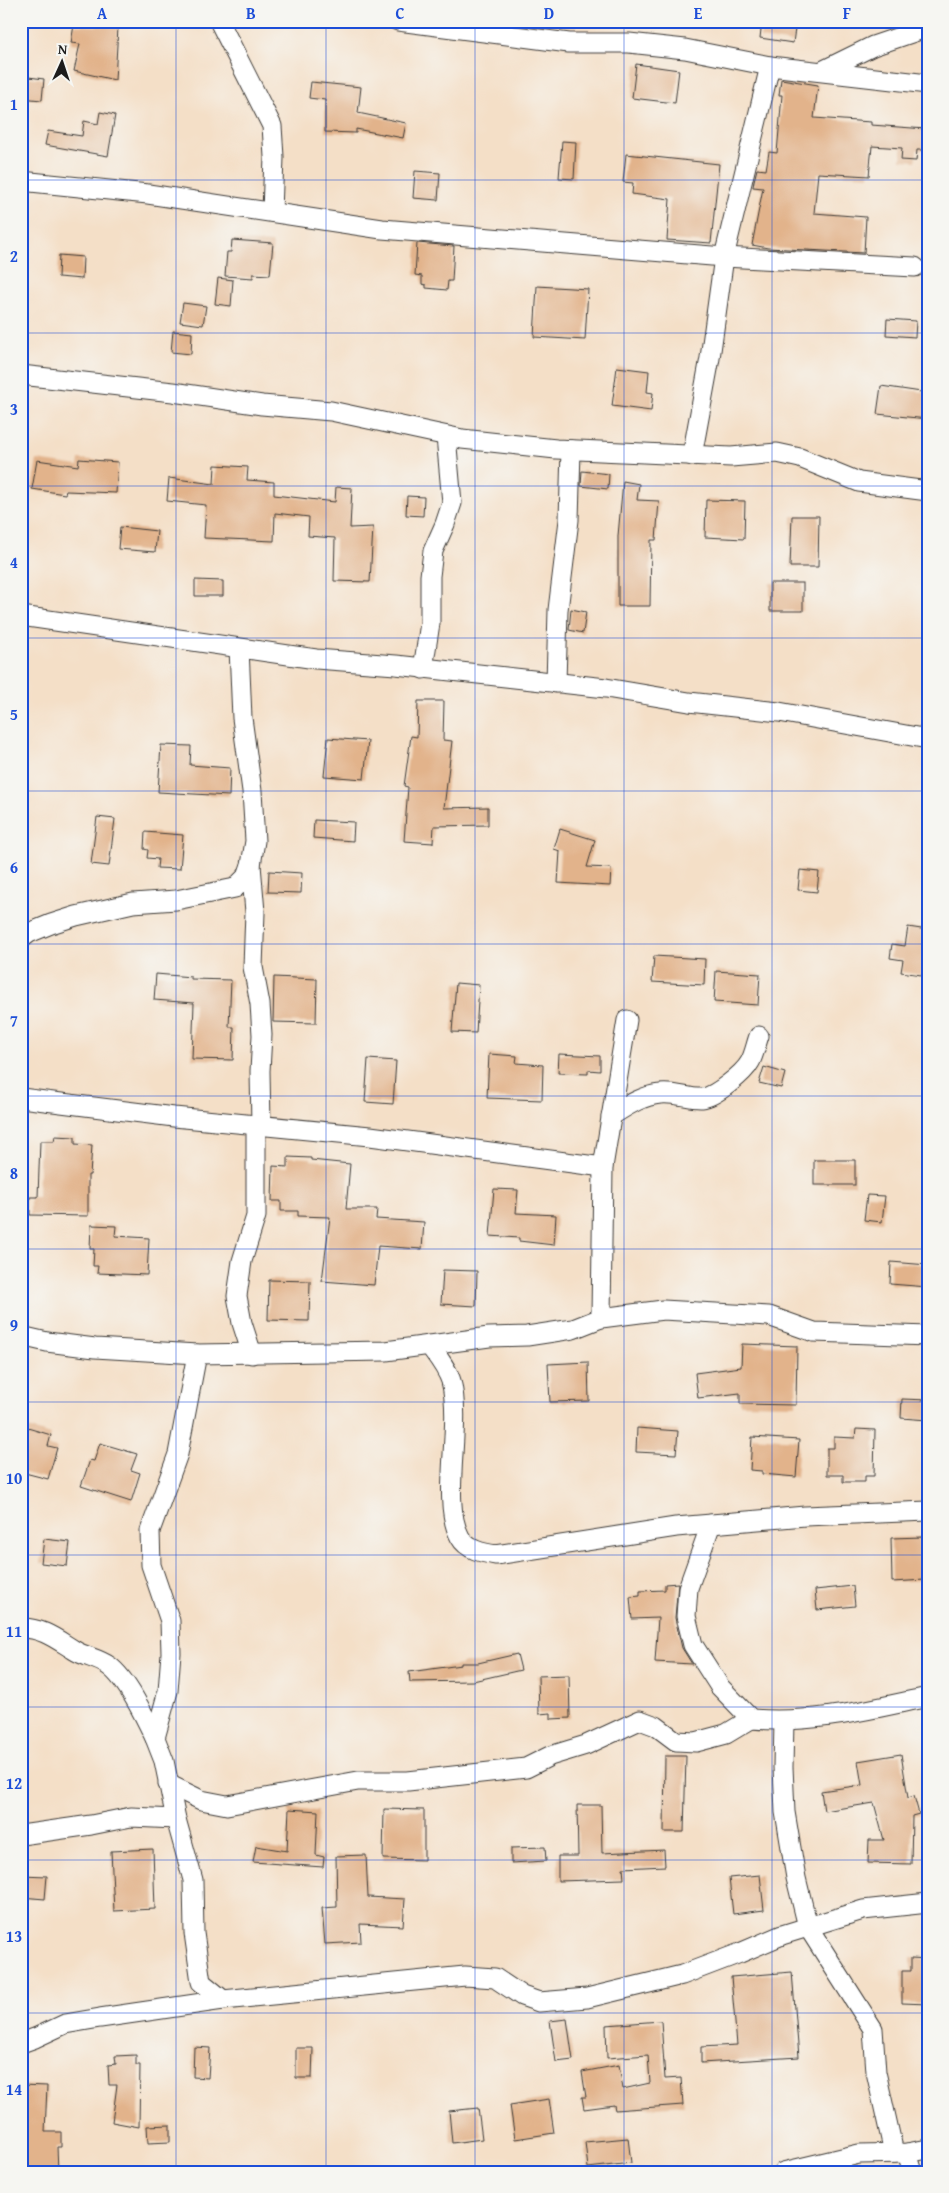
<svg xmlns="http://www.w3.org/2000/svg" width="949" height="2193" viewBox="0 0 949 2193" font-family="'Gentium Book Plus',serif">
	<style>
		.building { fill: #e2b38b }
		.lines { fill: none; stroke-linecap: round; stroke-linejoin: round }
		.minor-casing { stroke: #3c3936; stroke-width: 21 }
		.minor { stroke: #fff; stroke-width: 19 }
		.grid { fill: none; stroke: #1d4ed8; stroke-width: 1; stroke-opacity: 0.55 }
		.neatline { fill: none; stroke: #1d4ed8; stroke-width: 2 }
		.grid-label { font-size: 16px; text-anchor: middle; font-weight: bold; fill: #1d4ed8 }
	</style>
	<rect width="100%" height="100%" fill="#f6f6f2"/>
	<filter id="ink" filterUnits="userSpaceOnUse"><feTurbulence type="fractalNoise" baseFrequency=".02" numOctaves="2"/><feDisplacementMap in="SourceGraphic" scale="10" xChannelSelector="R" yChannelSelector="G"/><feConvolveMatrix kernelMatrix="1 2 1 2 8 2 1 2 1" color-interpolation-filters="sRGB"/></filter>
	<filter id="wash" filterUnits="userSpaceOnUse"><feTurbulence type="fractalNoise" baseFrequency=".0096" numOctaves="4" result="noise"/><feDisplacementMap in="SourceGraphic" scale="20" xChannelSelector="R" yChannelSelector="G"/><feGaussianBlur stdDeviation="1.12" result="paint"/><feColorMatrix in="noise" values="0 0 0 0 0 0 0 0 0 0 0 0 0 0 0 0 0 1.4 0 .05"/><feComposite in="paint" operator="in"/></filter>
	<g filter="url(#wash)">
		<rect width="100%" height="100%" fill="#f4dfc7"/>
		<g id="blocks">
			<g class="building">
				<path d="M762,21H796L793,43L760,38Z"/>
				<path d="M74,25L118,27L115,80L74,71L80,44L71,43Z"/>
				<path d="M636,64L679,70L675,103L632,98Z"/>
				<path d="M21,76L44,79L42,100L21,98Z"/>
				<path d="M781,79L818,85L814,118L871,122V125L926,129L924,150H917L916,161L901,160L902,148L872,146L869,176L818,173L814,213L866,217L864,253L768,248L752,245L763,188L753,187L754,181L757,169L766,170L769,152L777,153L782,95H779Z"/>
				<path d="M311,82L361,87L358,113L406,123L403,138L356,129V133L325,132V100L309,98Z"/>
				<path d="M100,112L115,115L108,156L45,145L48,131L82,136L84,121L98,124Z"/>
				<path d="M562,141L576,142L574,179L559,178Z"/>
				<path d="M626,154L719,164L711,243L667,240L670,199L632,194L633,183L623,182Z"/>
				<path d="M415,171L440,173L438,200L413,198Z"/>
				<path d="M232,240L273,243L270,275L253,274V278L225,276L227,252H231Z"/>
				<path d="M417,243L454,246L452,281H448L447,290L426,288V285L422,284V276L415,275Z"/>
				<path d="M59,255L83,257L82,279L58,277Z"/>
				<path d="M218,278L233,280L231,306L215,304Z"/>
				<path d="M537,286L588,289L585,340L534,337Z"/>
				<path d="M183,303L206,306L203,325L180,322Z"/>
				<path d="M887,319L916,321L915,337L886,335Z"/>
				<path d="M173,331L192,333L191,354L171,352Z"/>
				<path d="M617,367L649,371L647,392L653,393L651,411L612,406Z"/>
				<path d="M881,386L928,393V419L877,414Z"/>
				<path d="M79,459L118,462L116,493L66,491L65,494L32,489L37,460L78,466Z"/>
				<path d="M215,465L248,467L247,480L274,482V495L335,502L336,487L352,488L350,528L373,527L370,582L334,581L335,538L308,536L309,517L275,513L274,541L204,538L206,505L167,501L169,478L214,484Z"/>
				<path d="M582,471L609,474L608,489L581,486Z"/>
				<path d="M623,481L639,484L637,500L659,501L656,540H651L650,606H618V536Z"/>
				<path d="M407,496L424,497L423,516L406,515Z"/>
				<path d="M706,500L745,501L744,539L705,537Z"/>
				<path d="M792,516H819L818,567H790Z"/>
				<path d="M120,527L157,531L155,552L118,549Z"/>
				<path d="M195,580L223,581V596H195Z"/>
				<rect x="770" y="583" width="33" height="28"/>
				<path d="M571,609L586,612L583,633L569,630Z"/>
				<path d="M418,701H444L443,740L452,741L444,808L488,807V825L434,826L433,843L404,841L408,787L404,786L411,736L417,737Z"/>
				<path d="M328,738L368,741L364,779L324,776Z"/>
				<path d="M161,745L191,746L190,765L230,768L229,796L158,792Z"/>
				<path d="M97,817L115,819L109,866L91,864Z"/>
				<path d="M314,820L354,822L353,841L313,838Z"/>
				<path d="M560,829L595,840L587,867L611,868L610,886L558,883L560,851L554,849Z"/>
				<path d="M145,832L183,835L180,869L157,868L158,859L147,858L148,850L144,849Z"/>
				<path d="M800,870L819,872L817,892L798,890Z"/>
				<path d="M269,871L302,873L301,893L268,892Z"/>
				<path d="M908,927L928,930V976L901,972L903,960L890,958L892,944L905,946Z"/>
				<path d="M654,956L705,959L704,985L652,982Z"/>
				<path d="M716,971L760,974L758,1005L714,1002Z"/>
				<path d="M156,974L191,977V979L231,980L229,1027H234L233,1060L192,1059L194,1003L154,1000Z"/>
				<path d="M274,977L317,979L316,1023L273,1022Z"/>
				<path d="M456,983L479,985L476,1033L452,1032Z"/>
				<path d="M489,1054L517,1056L516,1063L543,1065L542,1100L487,1098Z"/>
				<path d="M559,1054L600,1056V1071L588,1070V1074L558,1073Z"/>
				<path d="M368,1059L396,1061L393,1104L365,1102Z"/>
				<path d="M764,1067L785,1073L781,1088L759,1083Z"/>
				<path d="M55,1136L75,1137V1144L92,1145L90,1175H88V1216L30,1215V1197H38L40,1141H54Z"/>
				<path d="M288,1157L311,1158V1160L350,1164L346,1209H377L376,1219L424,1222L422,1249L378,1246L374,1285L322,1281L330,1217L298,1216V1211H281V1201H272L273,1166L288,1167Z"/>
				<rect x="814" y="1160" width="41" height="25"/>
				<path d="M494,1189L518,1190L516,1213L556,1215L554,1245L519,1241V1238L490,1236Z"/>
				<path d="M867,1195L885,1196L882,1222L864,1220Z"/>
				<path d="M91,1225L116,1226L115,1236L149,1238L147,1275L97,1273L98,1266H93L94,1249H90Z"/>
				<path d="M891,1262L928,1265V1287L890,1284Z"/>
				<path d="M443,1270L477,1271L476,1306L441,1304Z"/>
				<path d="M269,1280L310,1281L309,1321L268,1320Z"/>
				<path d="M742,1344L797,1346L796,1405L740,1404V1393L698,1398L695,1373L741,1367Z"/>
				<path d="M588,1362L589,1401L550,1402L548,1364Z"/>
				<path d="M902,1399L928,1400V1420L901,1418Z"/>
				<path d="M21,1426L51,1435L48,1446L57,1448L48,1479L21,1472Z"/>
				<path d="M637,1428L678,1431L676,1454L636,1452Z"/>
				<path d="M856,1429L875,1430L874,1476H865V1482H843V1475H827V1448H834V1437L855,1438Z"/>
				<path d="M752,1437L799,1440L796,1477L762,1474V1471L750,1470Z"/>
				<path d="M100,1443L137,1454L131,1470L140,1473L131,1502L81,1486L90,1460L94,1461Z"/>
				<path d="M923,1537L925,1580L892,1582L891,1538Z"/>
				<path d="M44,1539L70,1542L67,1566L41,1563Z"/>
				<path d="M678,1583L675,1618L682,1648L692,1664L655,1662L658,1618L632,1619L630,1597L640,1596V1591L665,1590V1584Z"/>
				<path d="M853,1586L855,1606L817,1610L815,1590Z"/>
				<path d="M517,1654L521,1670L473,1681L410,1682L409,1672L461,1665V1663H478Z"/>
				<path d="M569,1675L570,1718L551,1719V1713L539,1714L538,1676Z"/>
				<path d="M901,1754L908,1798L914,1796L919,1814L912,1816L911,1864L868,1863L869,1840H884L874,1803L824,1811L821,1791L862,1785L858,1761Z"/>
				<path d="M665,1756H686L684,1832H664Z"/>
				<path d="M577,1805H601L602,1853L664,1850L665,1866L623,1868L624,1879L558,1881V1856H578Z"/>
				<path d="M289,1809L318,1811L316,1855L324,1857L323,1867L253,1862L256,1846L287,1851Z"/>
				<path d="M384,1809L424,1810V1860L383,1859Z"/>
				<path d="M545,1847L546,1861L511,1863V1848Z"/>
				<path d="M153,1849L155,1909L114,1911L111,1851Z"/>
				<path d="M366,1855L368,1897L405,1899L403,1926L360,1924L361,1942L325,1944L322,1908L337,1907L336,1856Z"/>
				<path d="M21,1875L47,1876L45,1899L21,1897Z"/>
				<path d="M760,1875L764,1910L733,1914L729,1878Z"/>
				<path d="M911,1958L928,1959V2004L902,2003V1971H911Z"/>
				<path d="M792,1972L799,2057L701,2063V2047L737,2045L731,1977Z"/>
				<path d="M567,2019L573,2060L556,2062L550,2021Z"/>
				<path d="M661,2021L665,2079L681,2078L683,2105L615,2110L614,2105L584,2109L582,2097H586L582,2072L619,2065L623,2089L650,2083L648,2055L607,2058L606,2025Z"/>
				<path d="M194,2047L210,2048L208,2078L193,2077Z"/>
				<path d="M296,2048H313L312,2078H296Z"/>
				<path d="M136,2055V2065H140L139,2127L112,2122L117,2085H109L108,2065L116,2064L115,2056Z"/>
				<path d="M21,2085L47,2086L45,2132H61V2147H57L58,2172H22L24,2121H21Z"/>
				<path d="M549,2099L554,2133L515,2139L510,2105Z"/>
				<path d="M478,2108L482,2139L452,2143L449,2111Z"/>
				<path d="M170,2125V2142L148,2143L147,2126Z"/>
				<path d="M628,2138L631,2163L588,2168L585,2142Z"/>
			</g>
		</g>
	</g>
	<g filter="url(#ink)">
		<use href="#blocks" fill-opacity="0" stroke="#3c3936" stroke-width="1"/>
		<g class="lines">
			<defs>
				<g id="minor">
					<path d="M219,21L272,126L274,157L272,212"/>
					<path d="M398,21L569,43H629L685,49L770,66L928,84"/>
					<path d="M822,71L873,46L917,31L928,23"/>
					<path d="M21,181L148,194L382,229L724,257L915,267"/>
					<path d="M21,375L173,392L262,405L331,411L462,439L556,449L731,457L777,453L800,458L859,482L928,491"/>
					<path d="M692,456L710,358L724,257L770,66"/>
					<path d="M21,616L316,659L396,665L606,688L689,702L779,712L928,739"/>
					<path d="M423,669L430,623V576L433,551L445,524L452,503L446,436"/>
					<path d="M556,683L558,610L569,520L571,450"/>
					<path d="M251,865L255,912L253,967L260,1004L262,1035L260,1071L261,1126"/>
					<path d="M21,939L29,933L51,924L76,916L133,903L176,900L235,888L247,876L251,865L255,841L252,791L242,718L239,648"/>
					<path d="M21,1098L174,1117L370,1136L603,1167"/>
					<path d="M611,1116C627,1106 641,1096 660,1094C675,1092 690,1099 702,1098C715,1097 744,1073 750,1062C754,1055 756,1044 759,1036"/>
					<path d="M601,1318L603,1167L627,1020"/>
					<path d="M21,1336L47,1342L95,1348L197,1354L386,1351L489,1337L527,1336L573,1329L601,1318L663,1310L769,1316L814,1332L928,1336"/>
					<path d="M429,1345C437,1356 447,1368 451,1381C463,1426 440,1500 460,1537C467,1550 483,1553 496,1555L676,1527L805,1516L928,1511"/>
					<path d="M197,1354L178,1454L150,1531L151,1565L170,1621L171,1653L168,1691L155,1738L164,1761L176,1819L193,1880L194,1933L201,1982L223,2000"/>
					<path d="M252,1354L242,1323L237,1296L242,1261L256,1216V1126"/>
					<path d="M711,1524L688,1588L686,1616L693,1645L720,1687L751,1719C815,1724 866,1710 928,1697"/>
					<path d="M21,1628C43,1628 56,1639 74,1650C85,1657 98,1658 109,1666C127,1679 145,1717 155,1738"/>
					<path d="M784,1721L783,1767L785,1812L796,1878L808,1927L873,2029L876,2072L894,2153"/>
					<path d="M168,1784L201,1800L227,1805L358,1781H408L526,1768L550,1756L586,1745L640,1720L656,1726L676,1741L696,1742L726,1734L751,1719"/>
					<path d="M21,1835L91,1825L131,1817L176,1819"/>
					<path d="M21,2043L35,2038L65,2024L100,2018L223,2000L465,1976L495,1978L522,1996L539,2002L587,1998L682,1975L740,1953L782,1935L863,1910L928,1903"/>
					<path d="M907,2153L913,2172"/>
					<path d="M783,2172L859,2154L907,2153L928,2149"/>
				</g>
			</defs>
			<use href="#minor" class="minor-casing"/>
			<use href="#minor" class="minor"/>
		</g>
	</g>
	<path class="grid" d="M176,21V2172M326,21V2172M475,21V2172M624,21V2172M772,21V2172M21,180H928M21,333H928M21,486H928M21,638H928M21,791H928M21,944H928M21,1096H928M21,1249H928M21,1402H928M21,1555H928M21,1707H928M21,1860H928M21,2013H928"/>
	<rect width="949" height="2193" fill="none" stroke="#f6f6f2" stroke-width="55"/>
	<g transform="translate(62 62) rotate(3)" stroke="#f6f6f2" stroke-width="4" paint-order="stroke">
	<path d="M0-4L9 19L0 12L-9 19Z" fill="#1c1c1c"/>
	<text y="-8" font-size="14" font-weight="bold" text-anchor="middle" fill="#1c1c1c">N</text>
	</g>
	<rect x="28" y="28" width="894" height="2138" class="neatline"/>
	<g class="grid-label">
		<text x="102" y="19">A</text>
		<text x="251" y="19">B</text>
		<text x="400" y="19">C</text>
		<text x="549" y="19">D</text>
		<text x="698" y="19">E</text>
		<text x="847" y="19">F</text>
		<text x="14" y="110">1</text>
		<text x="14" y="262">2</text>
		<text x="14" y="415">3</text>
		<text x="14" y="568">4</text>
		<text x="14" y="720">5</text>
		<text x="14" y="873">6</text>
		<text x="14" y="1026">7</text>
		<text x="14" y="1179">8</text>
		<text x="14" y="1331">9</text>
		<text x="14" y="1484">10</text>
		<text x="14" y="1637">11</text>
		<text x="14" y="1789">12</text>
		<text x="14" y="1942">13</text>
		<text x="14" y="2095">14</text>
	</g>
</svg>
